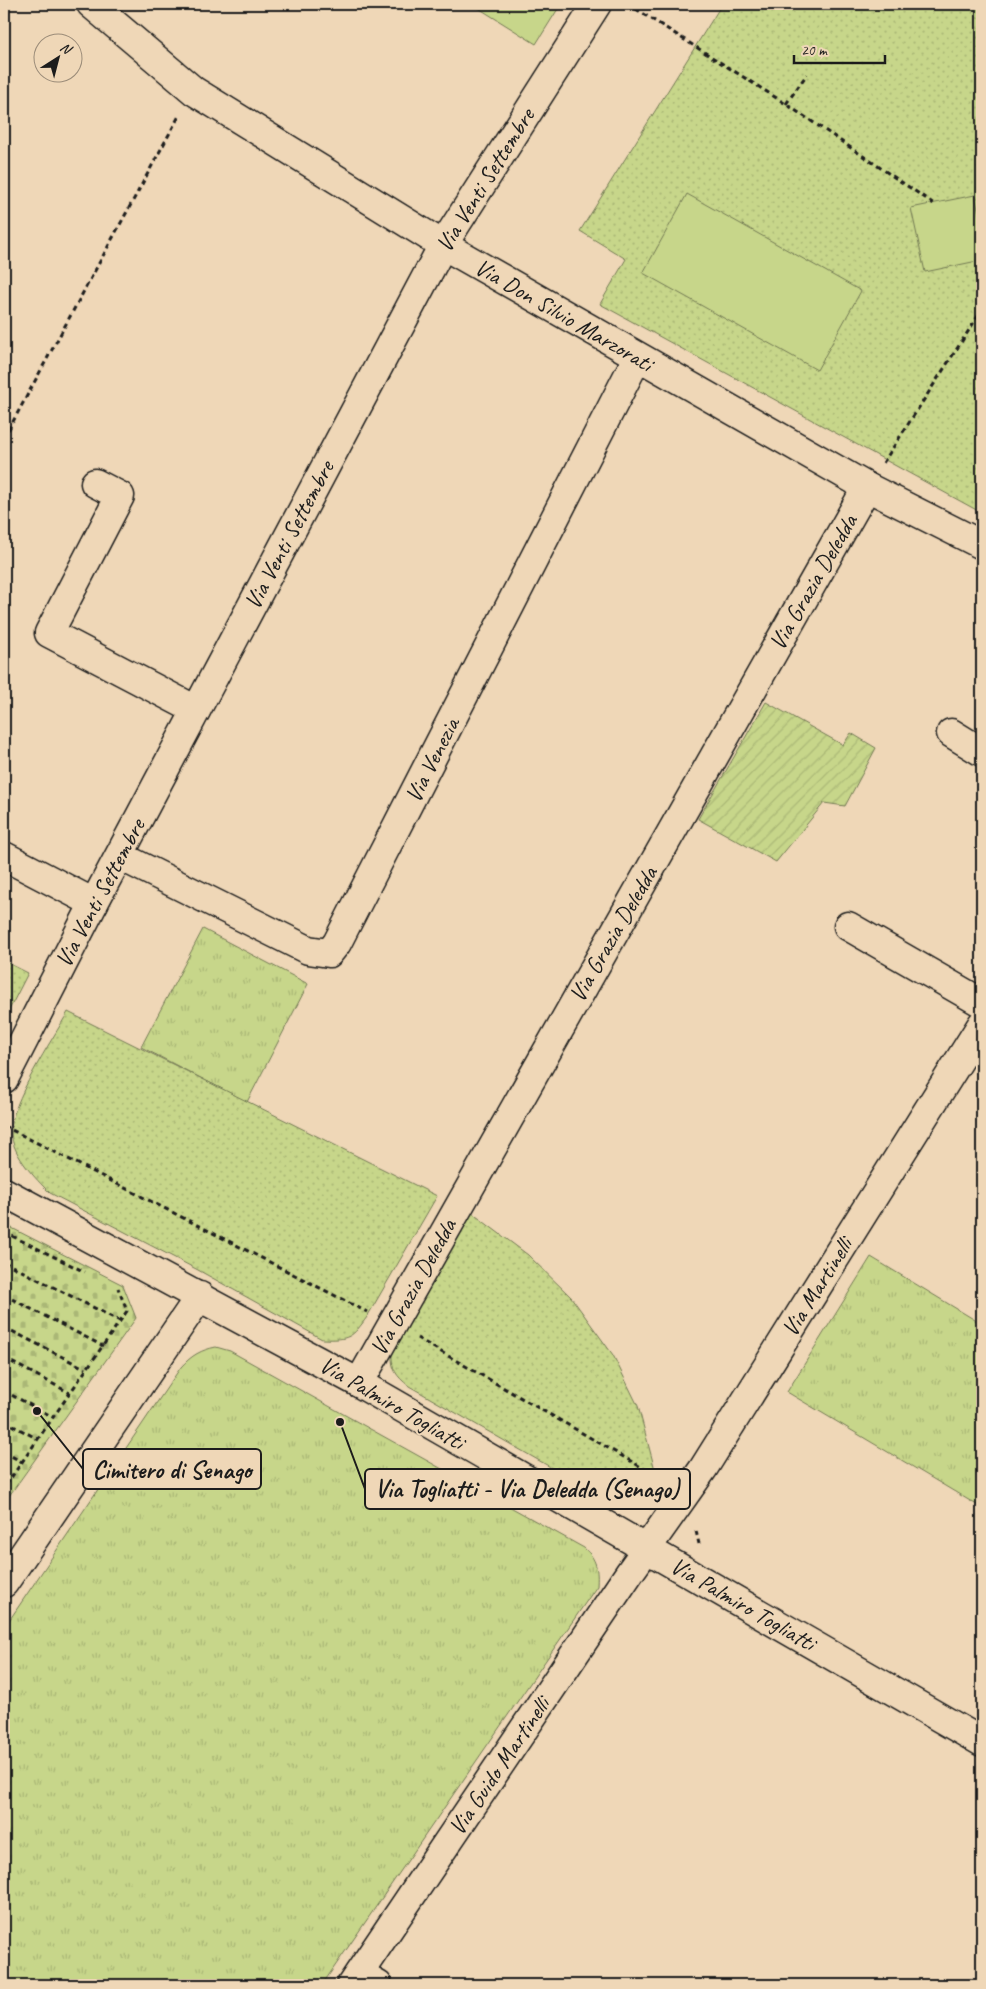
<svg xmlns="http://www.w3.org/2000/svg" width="986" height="1989" viewBox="0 0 986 1989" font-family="Caveat,sans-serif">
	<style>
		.grass { fill: url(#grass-tufts); stroke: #727953 }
		.cemetery { fill: url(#cemetery-stones); stroke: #727953 }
		.park { fill: url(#park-dots); stroke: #727953 }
		.garden { fill: url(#garden-furrows); stroke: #727953 }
		.pitch { fill: #c7d68a; stroke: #727953 }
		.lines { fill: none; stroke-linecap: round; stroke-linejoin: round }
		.minor-casing { stroke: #1c1c1c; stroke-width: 31 }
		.path { stroke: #1c1c1c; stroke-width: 3; stroke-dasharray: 5 4; stroke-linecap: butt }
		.minor { stroke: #efd7b7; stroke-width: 28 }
		.labels { text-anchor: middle; stroke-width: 4; stroke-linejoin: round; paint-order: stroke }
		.street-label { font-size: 24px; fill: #1c1c1c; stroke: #efd7b7 }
		.leader { fill: none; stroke: #1c1c1c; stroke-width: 2 }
		.callout-dot { fill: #1c1c1c; stroke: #efd7b7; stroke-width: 2 }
		.callout { fill: #efd7b7; stroke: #1c1c1c; stroke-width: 2 }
		.callout-label { font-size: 25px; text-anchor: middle; font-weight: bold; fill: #1c1c1c }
	</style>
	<defs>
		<pattern id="grass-tufts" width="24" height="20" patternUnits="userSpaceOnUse" patternTransform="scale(1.25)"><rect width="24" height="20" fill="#c7d68a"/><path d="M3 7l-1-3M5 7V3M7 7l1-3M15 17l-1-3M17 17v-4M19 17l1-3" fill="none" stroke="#aab776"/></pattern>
		<pattern id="cemetery-stones" width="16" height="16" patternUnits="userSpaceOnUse" patternTransform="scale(1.25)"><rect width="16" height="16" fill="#c7d68a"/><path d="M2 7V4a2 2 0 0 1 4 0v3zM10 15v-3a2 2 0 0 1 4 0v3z" fill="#aab776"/></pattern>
		<pattern id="park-dots" width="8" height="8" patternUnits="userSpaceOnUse" patternTransform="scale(1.25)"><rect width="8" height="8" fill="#c7d68a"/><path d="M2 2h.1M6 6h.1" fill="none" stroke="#aab776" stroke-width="1.8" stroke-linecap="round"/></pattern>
		<pattern id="garden-furrows" width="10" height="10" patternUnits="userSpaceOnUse" patternTransform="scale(1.25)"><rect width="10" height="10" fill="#c7d68a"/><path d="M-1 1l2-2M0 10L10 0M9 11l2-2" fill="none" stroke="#aab776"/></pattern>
	</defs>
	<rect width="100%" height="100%" fill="#efd7b7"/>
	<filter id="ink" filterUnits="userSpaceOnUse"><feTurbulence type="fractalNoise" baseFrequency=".02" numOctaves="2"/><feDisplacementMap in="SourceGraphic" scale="10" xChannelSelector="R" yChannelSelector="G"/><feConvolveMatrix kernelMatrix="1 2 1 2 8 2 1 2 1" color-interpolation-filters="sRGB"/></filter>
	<g filter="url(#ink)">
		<g class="grass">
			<path d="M203,929L308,984L247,1102L141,1047Z"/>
			<path d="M871,1257L980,1323L982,1319V1508L787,1392Z"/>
			<path d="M216,1347L230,1351L584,1548C597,1559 598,1570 597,1586L322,1985H4V1628L181,1367C192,1355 201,1350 216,1347Z"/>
		</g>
		<path class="cemetery" d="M4,1224L123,1285L136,1318L4,1503Z"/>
		<g class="park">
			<path d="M722,4H975L982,9V513L600,304L626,259L580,231Z"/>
			<path d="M4,961L28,973L4,1020Z"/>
			<path d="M68,1012L437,1196L367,1317C352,1338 349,1340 322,1339L198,1270L50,1193C35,1178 13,1156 11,1133C9,1104 53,1039 68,1012Z"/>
			<path d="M472,1213L528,1255L571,1297L613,1355L638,1406L654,1466L652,1509L628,1506L606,1499L409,1386C396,1376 391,1369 392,1352Z"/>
		</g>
		<path class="garden" d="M766,702L843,745L851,733L876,748L845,806L824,803L776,862L698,819Z"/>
		<g class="pitch">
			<path d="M472,4H561L536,44Z"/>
			<path d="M687,194L861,291L817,370L643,273Z"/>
			<path d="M975,195L982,228V260L925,272L911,208Z"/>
		</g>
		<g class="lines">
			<defs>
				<g id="minor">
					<path d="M91,4L194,91L443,245L867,487L982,545"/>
					<path d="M95,483L120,496L49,633L196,710"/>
					<path d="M951,733L982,752"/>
					<path d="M4,856L94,903"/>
					<path d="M120,856L308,950L329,953L337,943L637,358"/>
					<path d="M848,926L982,1003"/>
					<path d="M4,1079L94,903L443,245L597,4"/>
					<path d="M4,1192L359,1383L982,1742"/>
					<path d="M359,1383L867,487"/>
					<path d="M4,1583L200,1296"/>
					<path d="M359,1974L378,1985"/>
					<path d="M351,1985L630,1572L703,1469L982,1024"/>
				</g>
			</defs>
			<use href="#minor" class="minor-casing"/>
			<g class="path">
				<path d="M628,4L786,104L934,204"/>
				<path d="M786,104L807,74"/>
				<path d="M4,438L179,116"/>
				<path d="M883,463L982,310"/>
				<path d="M4,1126L367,1312"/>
				<path d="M4,1232L85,1272"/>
				<path d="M4,1262L120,1321"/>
				<path d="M4,1295L103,1346"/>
				<path d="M4,1327L86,1369"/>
				<path d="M417,1338L648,1471L659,1481"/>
				<path d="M4,1358L70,1393"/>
				<path d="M4,1391L53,1417"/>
				<path d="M4,1421L38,1439"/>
				<path d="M4,1452L22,1462"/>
				<path d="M4,1484L6,1485L4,1488"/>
				<path d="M6,1485L127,1311L118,1288"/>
				<path d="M696,1531L699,1544"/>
			</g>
			<use href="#minor" class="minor"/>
		</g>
	</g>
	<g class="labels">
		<g class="street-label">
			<text transform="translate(485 180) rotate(-58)" y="8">Via Venti Settembre</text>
			<text transform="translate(564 315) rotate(30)" y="8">Via Don Silvio Marzorati</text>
			<text transform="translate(289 535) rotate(-62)" y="8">Via Venti Settembre</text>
			<text transform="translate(813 582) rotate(-60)" y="8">Via Grazia Deledda</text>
			<text transform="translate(432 760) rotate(-63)" y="8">Via Venezia</text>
			<text transform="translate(100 893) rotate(-62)" y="8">Via Venti Settembre</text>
			<text transform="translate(613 934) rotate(-60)" y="8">Via Grazia Deledda</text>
			<text transform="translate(413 1287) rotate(-61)" y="8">Via Grazia Deledda</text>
			<text transform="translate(817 1287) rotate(-58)" y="8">Via Martinelli</text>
			<text transform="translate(392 1403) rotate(30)" y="8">Via Palmiro Togliatti</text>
			<text transform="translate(743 1604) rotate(30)" y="8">Via Palmiro Togliatti</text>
			<text transform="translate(499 1766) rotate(-56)" y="8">Via Guido Martinelli</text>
		</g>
	</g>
	<path class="leader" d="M37 1411L83 1469M340 1422L365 1489"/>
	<g class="callout-dot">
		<circle cx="37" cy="1411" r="5"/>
		<circle cx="340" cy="1422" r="5"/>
	</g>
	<g class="callout">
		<rect x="83" y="1449" width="178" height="40" rx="5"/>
		<rect x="365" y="1469" width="325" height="40" rx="5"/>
	</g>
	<g class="callout-label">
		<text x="172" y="1478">Cimitero di Senago</text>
		<text x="527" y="1497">Via Togliatti - Via Deledda (Senago)</text>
	</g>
	<rect width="986" height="1989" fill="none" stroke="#efd7b7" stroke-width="20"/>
	<rect x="10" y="10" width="966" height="1969" fill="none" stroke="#1c1c1c" stroke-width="2" filter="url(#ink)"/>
	<g transform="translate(58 58) rotate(36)"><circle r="24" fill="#efd7b7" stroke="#9b8c79"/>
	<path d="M0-4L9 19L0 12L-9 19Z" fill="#1c1c1c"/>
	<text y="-8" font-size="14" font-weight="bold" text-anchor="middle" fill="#1c1c1c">N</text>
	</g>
	<path d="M794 55v8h91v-8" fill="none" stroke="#1c1c1c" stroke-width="2.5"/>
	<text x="801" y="55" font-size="15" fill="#1c1c1c" stroke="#efd7b7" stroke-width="4" paint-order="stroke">20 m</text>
</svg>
